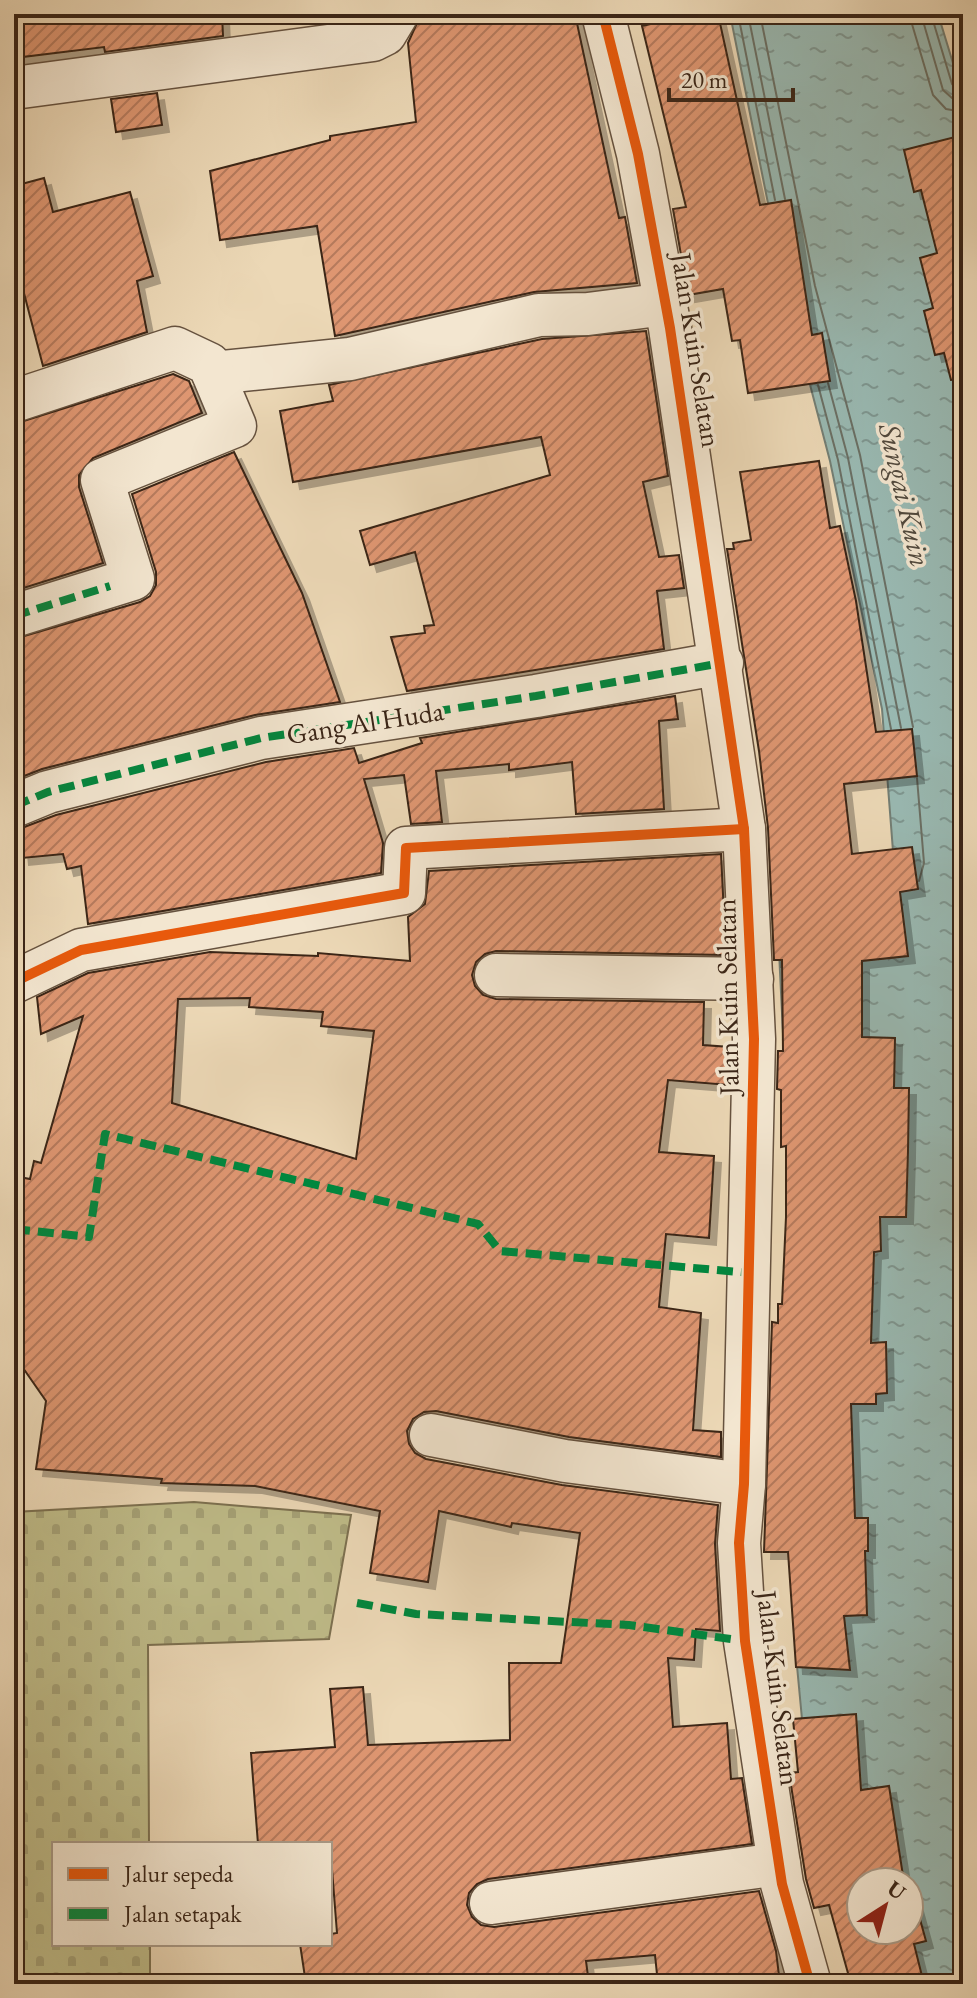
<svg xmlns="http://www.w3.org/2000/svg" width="977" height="1998" viewBox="0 0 977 1998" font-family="'EB Garamond',serif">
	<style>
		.cemetery { fill: url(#cemetery-stones); stroke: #7c7050; stroke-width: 2 }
		.water { fill: url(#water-ripples); stroke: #737e74; stroke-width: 2; fill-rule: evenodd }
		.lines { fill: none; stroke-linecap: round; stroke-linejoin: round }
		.shore { stroke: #6a6f64; stroke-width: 2 }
		.building { fill: url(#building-hatch); stroke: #3a2517; stroke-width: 2; fill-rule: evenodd; filter: url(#shadow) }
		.minor-casing { stroke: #66523f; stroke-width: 45 }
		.minor { stroke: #f3e6d0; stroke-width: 42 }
		.quiet { stroke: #00873e; stroke-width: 8; stroke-dasharray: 16 8; stroke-linecap: butt }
		.cycleway-casing { stroke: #f3e6d0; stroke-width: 15 }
		.cycleway { stroke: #e8590c; stroke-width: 10 }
		.labels { text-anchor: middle; stroke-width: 7; stroke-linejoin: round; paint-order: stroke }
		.street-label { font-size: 28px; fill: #3a2517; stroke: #f3e6d0 }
		.water-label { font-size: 30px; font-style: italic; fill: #524a3e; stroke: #f3e6d0 }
	</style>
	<defs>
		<pattern id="cemetery-stones" width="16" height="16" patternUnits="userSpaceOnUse" patternTransform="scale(2)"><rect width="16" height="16" fill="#bfbc89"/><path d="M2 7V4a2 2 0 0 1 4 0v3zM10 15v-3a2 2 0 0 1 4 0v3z" fill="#a5a176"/></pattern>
		<pattern id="water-ripples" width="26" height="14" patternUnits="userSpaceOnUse" patternTransform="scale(2)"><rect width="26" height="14" fill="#99b9b2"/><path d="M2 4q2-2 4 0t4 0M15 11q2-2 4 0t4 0" fill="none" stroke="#7e9690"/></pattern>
		<pattern id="building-hatch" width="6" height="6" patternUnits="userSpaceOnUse" patternTransform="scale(2)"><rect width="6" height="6" fill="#de9671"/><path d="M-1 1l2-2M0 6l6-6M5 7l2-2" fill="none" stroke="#b57a5c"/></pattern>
		<filter id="shadow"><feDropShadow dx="7" dy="7" stdDeviation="0" flood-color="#0004"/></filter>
	</defs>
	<rect width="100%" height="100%" fill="#ecd8b6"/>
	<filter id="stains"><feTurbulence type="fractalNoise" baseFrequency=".0025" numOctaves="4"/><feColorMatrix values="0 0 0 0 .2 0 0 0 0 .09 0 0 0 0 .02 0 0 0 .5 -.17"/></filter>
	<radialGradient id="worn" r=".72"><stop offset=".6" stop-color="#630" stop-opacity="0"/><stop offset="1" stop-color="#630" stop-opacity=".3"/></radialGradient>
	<path class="cemetery" d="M194,1502L351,1515L329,1639L148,1645L149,1844H54V1944H150V1984H14V1512Z"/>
	<path class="water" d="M730,14H938L963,96V1984H857L813,1836L797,1666L791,1197L778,931L894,864L882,709L830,461L786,293ZM861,1882H909V1930H861Z"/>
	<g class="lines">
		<g class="shore">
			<path d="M738,14L775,200"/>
			<path d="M748,14L785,199"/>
			<path d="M760,14L815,286L860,455L913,727"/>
			<path d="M909,14L933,95L946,109L963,112"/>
			<path d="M921,14L943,90L952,98L963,100"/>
			<path d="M931,14L952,84L963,90"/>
			<path d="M828,383L848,458L901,728"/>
			<path d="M818,385L838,460L891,729"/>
			<path d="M917,778L924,863L919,881"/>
		</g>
	</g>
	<g class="building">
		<path d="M14,14H222L223,36L105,52L104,47L14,58Z"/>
		<path d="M421,14H575L619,218L625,217L637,283L534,292L335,336L317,226L220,240L210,171L330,140V136L416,122L408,43Z"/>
		<path d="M656,14H718L760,205L791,200L812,335L822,333L830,381L748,393L740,340L732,341L723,289L688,295L673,209L686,207L642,26L659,22Z"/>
		<path d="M157,93L162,125L116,132L111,99Z"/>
		<path d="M963,135V379L951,380L944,353L935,355L924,311L933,308L920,258L937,253L921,190L914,192L904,150Z"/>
		<path d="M44,178L53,212L130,192L153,276L137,281L147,332L43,366L14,255V186Z"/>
		<path d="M646,331L668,476L643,482L659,557L679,555L684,588L657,591L664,649L407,691L391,637L425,633L424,626L434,625L415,552L370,565L360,531L550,475L541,437L293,482L280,411L333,401L329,385L542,339Z"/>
		<path d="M173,374L189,381L202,413L93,458L79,475V487L103,563L14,591V424Z"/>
		<path d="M234,452L302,593L340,702L255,715L42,769L14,780V639L140,602L150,596L156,585V572L132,494Z"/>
		<path d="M819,461L830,528L840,526L856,601L876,732L912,729L917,776L844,784L852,854L912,847L918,889L900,892L908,956L862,961V1037L895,1038L894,1088H909L908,1151L906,1217H880L881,1251L874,1252L871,1343L886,1342L887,1393L876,1394V1404H851L855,1518H868V1551H865L867,1615L844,1616L850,1670L796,1667L788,1552H764L772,1322L778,1323V1304H782L786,1217V1146L781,1147V1090L777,1089L778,1051H783L782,960H774L768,828L759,751L727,549H734L733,543L751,540L740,472Z"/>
		<path d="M675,696L678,719L659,721L664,809L576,814L572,762L509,770V764L436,771L442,822L411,824L404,775L364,779L383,843L381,873L88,924L81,866L67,869L63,854L22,858L19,829L56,815L266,762L354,748L359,763L422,743L420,738Z"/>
		<path d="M721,854L726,955L496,951L485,954L476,962L472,975L475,986L483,995L496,999L704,1002L703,1045L730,1047L729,1085L668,1080L659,1152L714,1156L709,1238L666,1234L659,1307L701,1313L693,1430L721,1432V1457L569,1437L436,1411L424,1412L413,1419L407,1431L409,1444L415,1453L426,1459L562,1485L718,1505L715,1544L720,1631L696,1629L694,1660L668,1658L673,1727L727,1723L731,1779L742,1778L752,1844L488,1879L477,1884L469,1893L467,1905L472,1917L481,1925L494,1927L759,1891L776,1951L780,1984H658L655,1955L586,1961L589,1984H306L300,1944H330V1934L337,1933L330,1844H258L251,1753L335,1747L330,1689L363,1687L368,1745L510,1740L509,1663H561L580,1533L512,1523L511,1527L439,1511L428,1582L370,1573L380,1511L255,1486L161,1483L162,1479L36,1469L46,1401L14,1355V1176L30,1179L34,1161L41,1163L83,1016L41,1034L37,997L88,973L210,952L318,956V953L410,961L408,917L425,904L429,871ZM250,998L249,1007L323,1012L321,1026L374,1031L356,1159L172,1103L178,999Z"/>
		<path d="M856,1714L861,1790L889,1786L904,1882H861V1930H909V1891L912,1890L926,1941L914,1944L924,1984H851L829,1905L814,1908L806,1879L789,1773L798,1772L793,1719Z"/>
	</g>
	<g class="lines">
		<defs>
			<g id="minor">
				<path d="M603,14L638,154L670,328L744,829L754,1039L744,1484L739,1543L745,1641L782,1884L810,1984"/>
				<path d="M14,88L373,40L385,34L397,14"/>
				<path d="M213,373L350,359L539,315L588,314L666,304"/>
				<path d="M14,401L175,348L209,364L235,426L102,480L133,579L14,616"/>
				<path d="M14,806L48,792L261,738L536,696L722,663"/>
				<path d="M496,975L752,979"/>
				<path d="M14,982L81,950L404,893L406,848L744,829"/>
				<path d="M431,1435L565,1461L744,1484"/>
				<path d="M491,1903L779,1864"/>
			</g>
		</defs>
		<use href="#minor" class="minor-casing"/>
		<use href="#minor" class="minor"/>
		<g class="quiet">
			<path d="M14,616L110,586"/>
			<path d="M14,806L48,792L261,738L536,696L722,663"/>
			<path d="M14,1229L89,1237L105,1134L478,1224L500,1251L751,1273"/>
			<path d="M357,1603L416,1614L629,1625L745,1641"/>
		</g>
		<defs>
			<g id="cycleway">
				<path d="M603,14L638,154L670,328L744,829L754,1039L744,1484L739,1543L745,1641L782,1884L810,1984"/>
				<path d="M14,982L81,950L404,893L406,848L744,829"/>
			</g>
		</defs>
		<use href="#cycleway" class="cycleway-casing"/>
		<use href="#cycleway" class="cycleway"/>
	</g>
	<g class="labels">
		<g class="street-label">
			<text transform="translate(697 350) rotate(81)" y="10">Jalan Kuin Selatan</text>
			<text transform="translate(365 722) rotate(-9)" y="10">Gang Al Huda</text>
			<text transform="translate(727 997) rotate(-91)" y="10">Jalan Kuin Selatan</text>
			<text transform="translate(779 1688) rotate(83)" y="10">Jalan Kuin Selatan</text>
		</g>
		<g class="water-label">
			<text transform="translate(905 495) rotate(77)" y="10">Sungai Kuin</text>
		</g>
	</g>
	<rect width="977" height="1998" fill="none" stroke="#ecd8b6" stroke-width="48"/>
	<rect x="16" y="16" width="945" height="1966" fill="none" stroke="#3a2517" stroke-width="4"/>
	<rect x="24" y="24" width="929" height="1950" fill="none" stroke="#3a2517" stroke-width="2"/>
	<rect x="52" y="1842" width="280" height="104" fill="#f3e6d0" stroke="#a99986" stroke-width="2"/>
	<rect x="68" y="1868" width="40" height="12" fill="#e8590c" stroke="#a99986" stroke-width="2"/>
	<text x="124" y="1882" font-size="24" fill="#3a2517">Jalur sepeda</text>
	<rect x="68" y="1908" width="40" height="12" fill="#00873e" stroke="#a99986" stroke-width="2"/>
	<text x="124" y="1922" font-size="24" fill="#3a2517">Jalan setapak</text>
	<g transform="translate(885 1906) rotate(36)"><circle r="38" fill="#f3e6d0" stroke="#a99986" stroke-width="2"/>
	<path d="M0-6L14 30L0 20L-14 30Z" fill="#8f2418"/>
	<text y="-12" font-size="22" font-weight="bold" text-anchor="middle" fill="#3a2517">U</text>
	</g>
	<path d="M669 88v12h124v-12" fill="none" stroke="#3a2517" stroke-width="4"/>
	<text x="681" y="88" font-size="24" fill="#3a2517" stroke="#f3e6d0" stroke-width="6" paint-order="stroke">20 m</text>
	<rect width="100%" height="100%" filter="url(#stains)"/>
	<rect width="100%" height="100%" fill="url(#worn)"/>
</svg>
